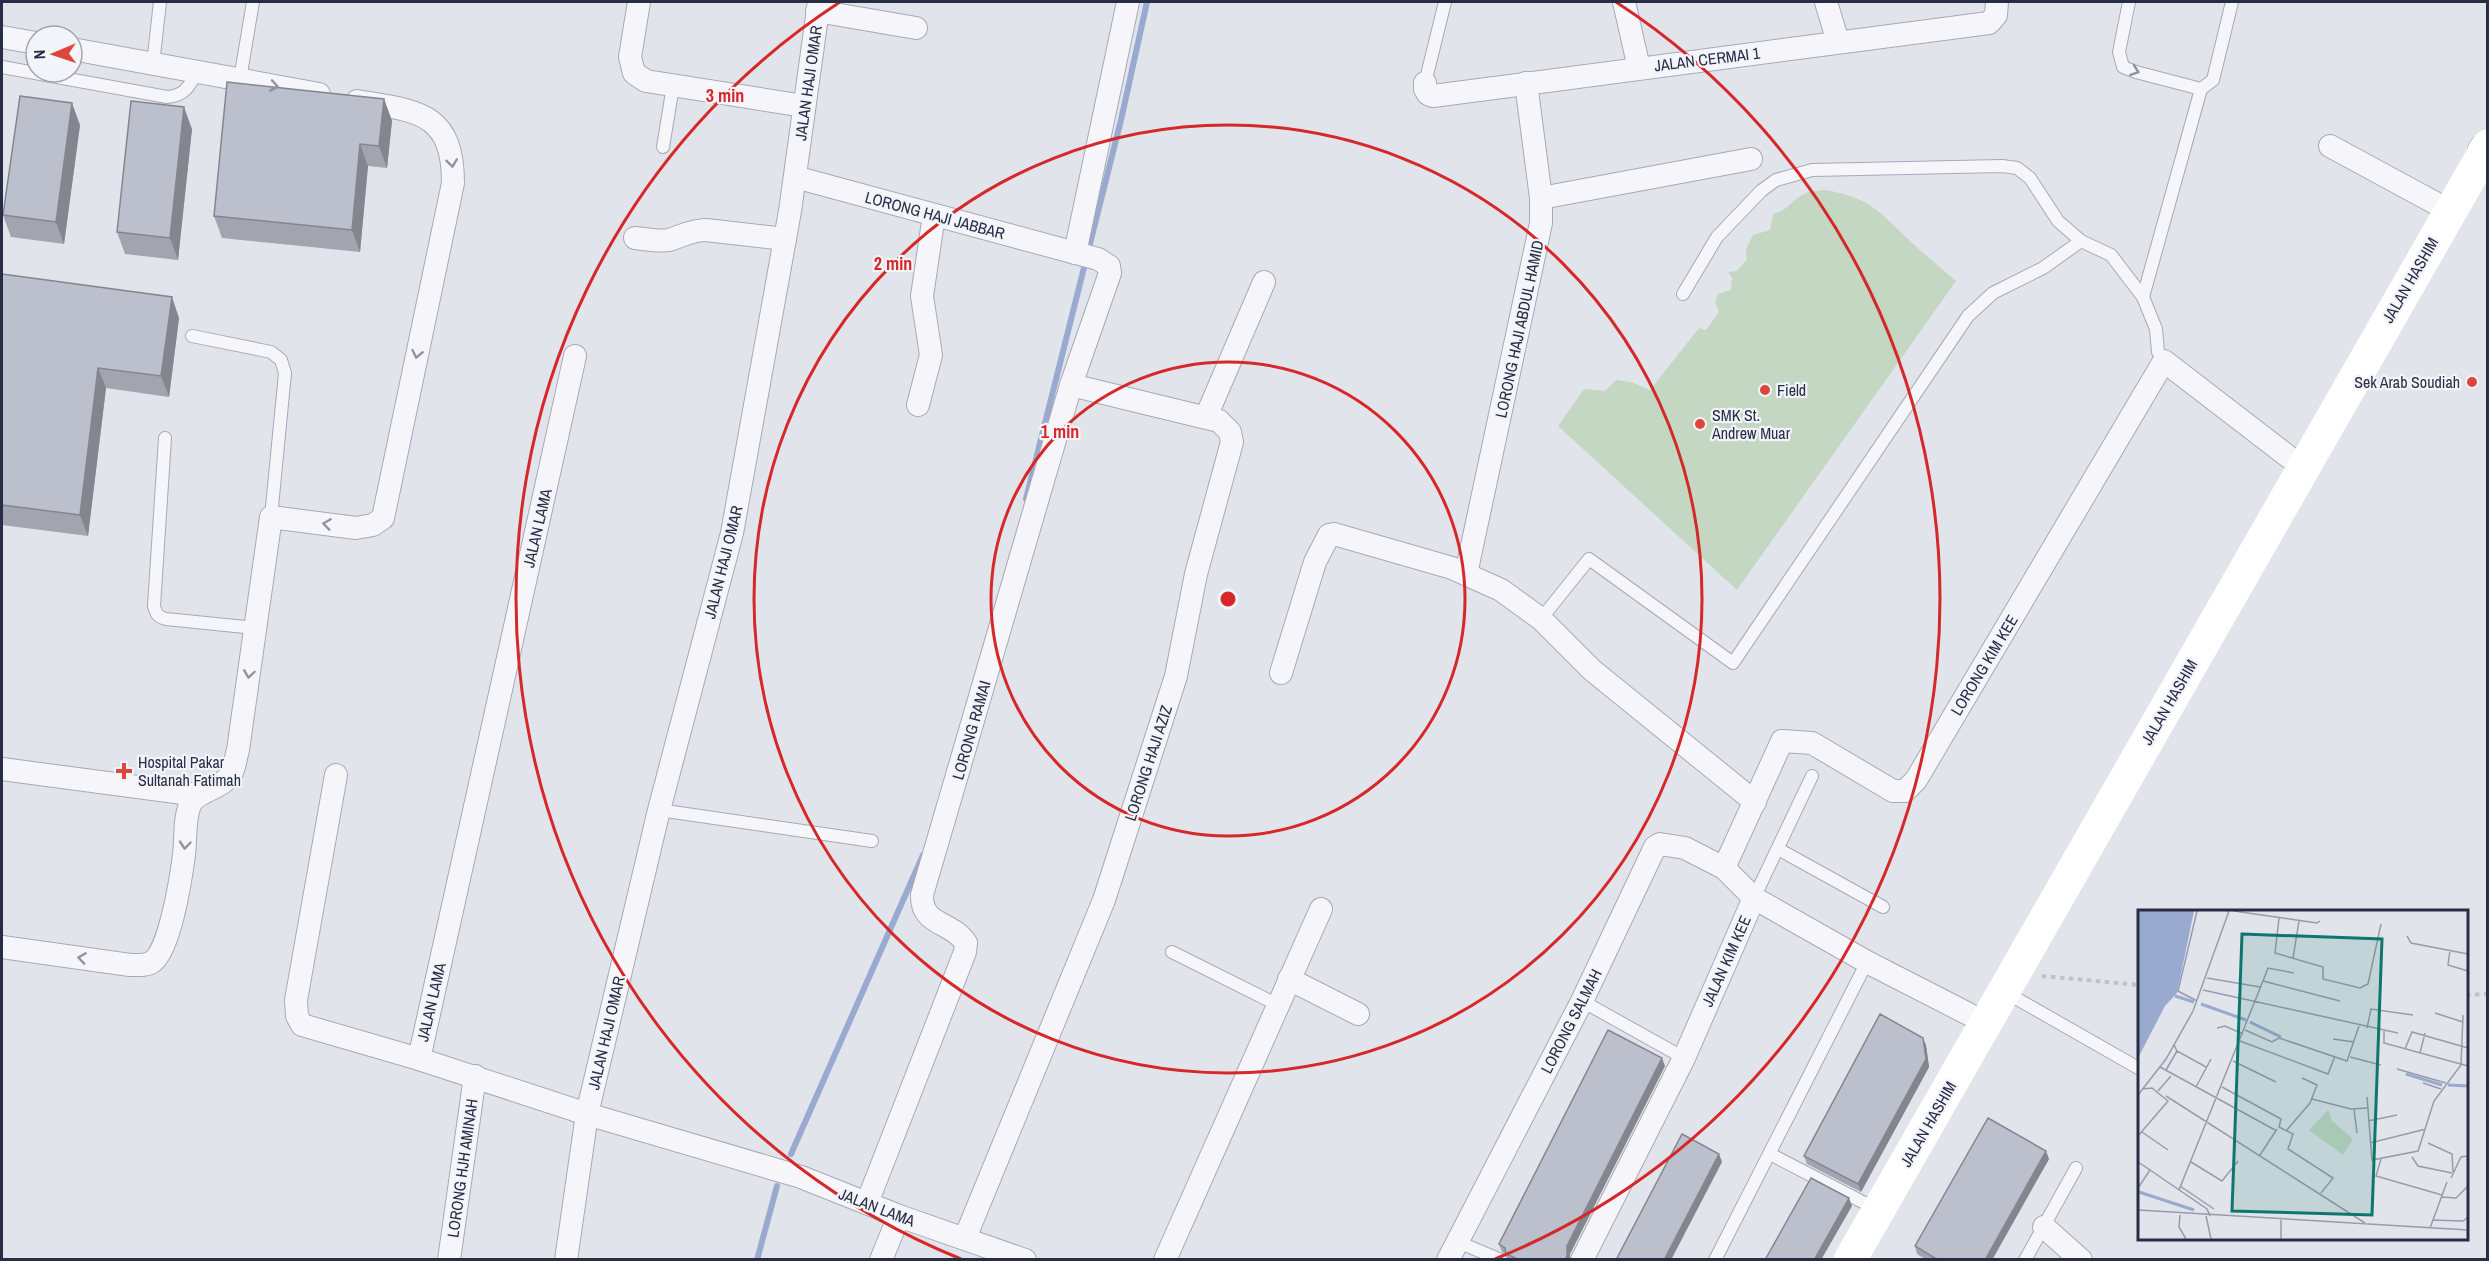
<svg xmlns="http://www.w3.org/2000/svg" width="2489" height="1261" viewBox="0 0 2489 1261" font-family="'Archivo Narrow',sans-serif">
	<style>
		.green { fill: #c4d7c3 }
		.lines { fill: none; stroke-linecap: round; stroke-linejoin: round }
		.stream { stroke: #9aa9cf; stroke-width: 6 }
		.lane-casing { stroke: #a6a9b7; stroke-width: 14 }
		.street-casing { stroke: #a6a9b7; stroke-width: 24 }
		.primary-casing { stroke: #a0a5b9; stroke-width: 34 }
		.path { stroke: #c0c2cb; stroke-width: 4; stroke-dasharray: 4.5 4.5; stroke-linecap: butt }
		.lane { stroke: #f6f6fa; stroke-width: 12 }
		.street { stroke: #f6f6fa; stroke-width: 22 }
		.secondary { stroke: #fff; stroke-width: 33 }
		.primary { stroke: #fff; stroke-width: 33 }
		.wall { fill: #a2a4af }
		.shaded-wall { fill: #84868f }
		.building { fill: #bcbfcc; stroke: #84868f; stroke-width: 1.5 }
		.oneway { stroke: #8f92a0 }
		.ring { fill: none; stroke: #d62828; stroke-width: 3 }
		.poi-dot { fill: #dc463d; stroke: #f3f4f9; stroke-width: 2 }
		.labels { text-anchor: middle; stroke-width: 4.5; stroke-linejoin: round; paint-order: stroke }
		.street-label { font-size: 16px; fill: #282d46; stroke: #f3f4f9 }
		.poi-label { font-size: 16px; fill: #282d46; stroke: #f3f4f9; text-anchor: start }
		.inset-river { fill: none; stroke: #9aa9cf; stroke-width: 3 }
		.inset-road { fill: none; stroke: #989baa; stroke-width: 1.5 }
		.view { fill: #0f766e; fill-opacity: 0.15; stroke: #0f766e; stroke-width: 3 }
		.inset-edge { fill: none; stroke: #282d46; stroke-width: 3 }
		.centre { fill: #d62828; stroke: #f3f4f9; stroke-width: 3 }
		.ring-label { font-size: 18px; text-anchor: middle; font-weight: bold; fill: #d62828; stroke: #f3f4f9; stroke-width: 4.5; stroke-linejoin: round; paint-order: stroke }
	</style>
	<rect width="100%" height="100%" fill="#e2e4ec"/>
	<path class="green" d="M1825,190C1872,198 1879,212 1910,241C1925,255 1941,268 1956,281L1737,590L1558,426L1584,389L1605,391L1616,380L1631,382L1650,390L1699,328L1706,330L1719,312L1715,302L1718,294L1731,290L1732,278L1728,272L1737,271L1747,259L1746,249L1753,235L1770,230L1773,214C1788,211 1792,199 1806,193C1812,191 1819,191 1825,190Z"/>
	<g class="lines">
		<g class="stream">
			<path d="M1026,499L1121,120L1147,2"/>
			<path d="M791,1154L923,855"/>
			<path d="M757,1260L777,1186"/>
		</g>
		<defs>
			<g id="lane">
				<path d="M2129,2L2119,52L2123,67L2136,72L2201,89L2213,80L2232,2"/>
				<path d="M153,64L160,2"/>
				<path d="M2,67L167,97C184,96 189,87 197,72"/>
				<path d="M240,79L253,2"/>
				<path d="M1425,83L1445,2"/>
				<path d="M663,147L673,86"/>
				<path d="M1683,294L1717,237L1761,191L1776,180L1812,170L2002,166L2017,168L2030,178L2058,221L2081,241L2111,255L2143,297L2156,329L2158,352L2164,361"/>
				<path d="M2143,297L2201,89"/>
				<path d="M192,336L271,352L281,360L285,373L271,517"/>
				<path d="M165,438L154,606C156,614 158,617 166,619L255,628"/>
				<path d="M1541,619L1589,559L1733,663L1968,316L1993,293L2043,268L2081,241"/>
				<path d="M659,810L872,841"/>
				<path d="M1778,849L1883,907"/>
				<path d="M1754,898L1812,776"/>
				<path d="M1172,952L1278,1005"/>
				<path d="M2005,992L2140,1069"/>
				<path d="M1582,1001L1684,1058"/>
				<path d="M1770,1154L1878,1210"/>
				<path d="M1458,1242L1501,1260"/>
				<path d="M1715,1260L1867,962"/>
				<path d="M2025,1260L2076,1168"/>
			</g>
			<g id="street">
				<path d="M639,2L630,57L634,73L646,81L804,106"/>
				<path d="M1624,2L1639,68"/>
				<path d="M1826,2L1838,42"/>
				<path d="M817,11L916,28"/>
				<path d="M2,37L36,43"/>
				<path d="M72,49L319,94"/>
				<path d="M1425,83V89L1428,94L1433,96L1989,23L1996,15L1997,2"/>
				<path d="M2330,146L2450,211"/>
				<path d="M795,177L1098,259L1109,266L1110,273L1071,385L922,895C921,926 952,921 966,943L965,952L867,1203"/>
				<path d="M1541,198L1751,159"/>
				<path d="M635,238C647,239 658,242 669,240C682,236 692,230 706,230L785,239"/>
				<path d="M1075,253L1128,2"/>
				<path d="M575,356L419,1059L587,1114L801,1177L899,1216L1025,1260"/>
				<path d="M918,405L931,355L922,296L934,215"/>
				<path d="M1206,417L1264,282"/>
				<path d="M1466,574L1541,223V198L1526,83"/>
				<path d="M1281,673L1315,562L1329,535L1334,534L1452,568L1501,590L1541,619L1592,670L1755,802"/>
				<path d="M2,769L198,795"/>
				<path d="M336,775L296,1000L297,1016L302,1025L419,1059"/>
				<path d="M1724,868L1782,741L1812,743L1893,791H1905L1916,780L2164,361L2303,468"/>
				<path d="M2,947L130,965C137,965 146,966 152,962C170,950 181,878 184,855C186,839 184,819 190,805C196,790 223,790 232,772C235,766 236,756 238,750L271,517L356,528L373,525L383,518L453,183C453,111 416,111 357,101"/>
				<path d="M1289,979L1358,1014"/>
				<path d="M2044,1227L2081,1260"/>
				<path d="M965,1238L1104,900L1176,676L1196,574L1232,442L1230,432L1219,421L1071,385"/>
				<path d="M449,1260L475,1076"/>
				<path d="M566,1260L587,1114L659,810L732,533L790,211L819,2"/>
				<path d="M881,1260L899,1216"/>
				<path d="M1165,1260L1321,909"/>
				<path d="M1448,1260L1582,1001L1655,847L1660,844L1685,848L1724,868L1754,898L1867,962L1986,1023"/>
				<path d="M1582,1260L1684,1058L1754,898"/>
			</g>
			<path id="primary" d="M2484,151L2488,149"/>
		</defs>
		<use href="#lane" class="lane-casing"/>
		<use href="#street" class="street-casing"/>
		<use href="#primary" class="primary-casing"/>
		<g class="path">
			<path d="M2042,976L2140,985"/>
			<path d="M2466,995L2488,994"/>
		</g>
		<use href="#lane" class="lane"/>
		<use href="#street" class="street"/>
		<path class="secondary" d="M1850,1260L2488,146"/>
		<use href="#primary" class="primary"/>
	</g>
	<g class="wall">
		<path d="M384,99L392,121L387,168L368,166L360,252L222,238L214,216Z"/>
		<path d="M80,125L64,244L11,237L3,215Z"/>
		<path d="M192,129L178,260L125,254L117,232Z"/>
		<path d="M2,274L179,318L169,397L106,388L88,536L2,525Z"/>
		<path d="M1926,1045L1929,1067L1861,1192L1807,1164L1804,1156Z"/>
		<path d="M1665,1066L1570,1254V1260H1508L1506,1254L1502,1252L1499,1244Z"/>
		<path d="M2049,1159L1992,1260H1927L1917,1254L1915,1246Z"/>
	</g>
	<g class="shaded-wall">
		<path d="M384,99L392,121L387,168L379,146Z"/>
		<path d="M72,103L80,125L64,244L56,222Z"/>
		<path d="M184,107L192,129L178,260L170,238Z"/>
		<path d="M360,144L368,166L360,252L352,230Z"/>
		<path d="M172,297L179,318L169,397L161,376Z"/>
		<path d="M98,368L106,388L88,536L80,515Z"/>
		<path d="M1923,1038L1926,1045L1929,1067L1861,1192L1858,1184Z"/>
		<path d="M1662,1058L1665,1066L1570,1254V1260H1565L1567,1246Z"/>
		<path d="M2046,1151L2049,1159L1992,1260H1985Z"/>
		<path d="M1719,1154L1722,1162L1671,1260H1664Z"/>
		<path d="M1849,1198L1852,1206L1821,1260H1814Z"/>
	</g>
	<g class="building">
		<path d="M227,82L384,99L379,146L360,144L352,230L214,216Z"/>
		<path d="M20,96L72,103L56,222L3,215Z"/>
		<path d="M131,101L184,107L170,238L117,232Z"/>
		<path d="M2,274L172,297L161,376L98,368L80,515L2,505Z"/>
		<path d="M1880,1014L1923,1038L1926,1059L1858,1184L1804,1156Z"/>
		<path d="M1608,1030L1662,1058L1567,1246V1256L1565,1260H1520L1506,1254L1505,1248L1499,1244Z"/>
		<path d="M1988,1118L2046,1151L1985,1260H1938L1915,1246Z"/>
		<path d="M1682,1134L1719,1154L1664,1260H1616Z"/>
		<path d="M1811,1178L1849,1198L1814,1260H1765Z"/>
	</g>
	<defs><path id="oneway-chevron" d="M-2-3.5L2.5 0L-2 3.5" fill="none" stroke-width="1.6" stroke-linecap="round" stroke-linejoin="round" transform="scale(1.5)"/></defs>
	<g class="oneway">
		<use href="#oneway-chevron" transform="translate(2135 71) rotate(19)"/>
		<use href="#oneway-chevron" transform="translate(274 86) rotate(10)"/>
		<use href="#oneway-chevron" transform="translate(452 163) rotate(83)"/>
		<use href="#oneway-chevron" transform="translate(417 354) rotate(102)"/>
		<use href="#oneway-chevron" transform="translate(327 524) rotate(-172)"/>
		<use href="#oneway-chevron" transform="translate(249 674) rotate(98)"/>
		<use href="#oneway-chevron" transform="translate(185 845) rotate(95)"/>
		<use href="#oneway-chevron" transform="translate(82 958) rotate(-172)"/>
	</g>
	<g class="ring">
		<circle cx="1228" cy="599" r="237"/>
		<circle cx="1228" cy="599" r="474"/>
		<path d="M961 1259A712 712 0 0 1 840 2M1616 2A712 712 0 0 1 1495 1259"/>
	</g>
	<g class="poi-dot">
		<circle cx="2472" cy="382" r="6"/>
		<circle cx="1765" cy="390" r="6"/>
		<circle cx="1700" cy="424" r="6"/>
		<path d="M121 762h6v6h6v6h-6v6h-6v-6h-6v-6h6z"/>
	</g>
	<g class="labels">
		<g class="street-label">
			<text transform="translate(1707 59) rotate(-7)" y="6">JALAN CERMAI 1</text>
			<text transform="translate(808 83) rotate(-82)" y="6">JALAN HAJI OMAR</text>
			<text transform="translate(935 215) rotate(15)" y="6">LORONG HAJI JABBAR</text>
			<text transform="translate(2410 280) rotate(-60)" y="6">JALAN HASHIM</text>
			<text transform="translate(1519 329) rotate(-78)" y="6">LORONG HAJI ABDUL HAMID</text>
			<text transform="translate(537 528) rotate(-77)" y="6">JALAN LAMA</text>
			<text transform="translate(723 562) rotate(-76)" y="6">JALAN HAJI OMAR</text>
			<text transform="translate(1984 665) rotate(-59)" y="6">LORONG KIM KEE</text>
			<text transform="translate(2169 702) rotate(-60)" y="6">JALAN HASHIM</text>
			<text transform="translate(971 730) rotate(-74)" y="6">LORONG RAMAI</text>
			<text transform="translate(1148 763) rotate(-72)" y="6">LORONG HAJI AZIZ</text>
			<text transform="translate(1726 961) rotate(-66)" y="6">JALAN KIM KEE</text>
			<text transform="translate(431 1002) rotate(-77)" y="6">JALAN LAMA</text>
			<text transform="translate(1571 1021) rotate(-63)" y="6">LORONG SALMAH</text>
			<text transform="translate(606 1033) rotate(-77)" y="6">JALAN HAJI OMAR</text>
			<text transform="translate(1928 1124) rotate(-60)" y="6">JALAN HASHIM</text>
			<text transform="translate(462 1168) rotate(-82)" y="6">LORONG HJH AMINAH</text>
			<text transform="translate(877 1207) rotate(21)" y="6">JALAN LAMA</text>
		</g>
		<g class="poi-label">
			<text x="2460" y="388" text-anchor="end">Sek Arab Soudiah</text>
			<text x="1777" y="396">Field</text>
			<text x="1712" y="421">SMK St.<tspan x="1712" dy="18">Andrew Muar</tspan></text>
			<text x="138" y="768">Hospital Pakar<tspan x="138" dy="18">Sultanah Fatimah</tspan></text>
		</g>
	</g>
	<g transform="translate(2138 910)">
		<rect width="330" height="330" fill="#e2e4ec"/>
		<path d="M190,200L194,211L215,229L205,245L171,220Z" fill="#c4d7c3"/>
		<path d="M0,1H56L39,83L27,96L0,148Z" fill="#9aa9cf"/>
		<path class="inset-river" d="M37,86L56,92M63,94L108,110M112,112L143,127M268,164L304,175M310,175L330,176M1,282L56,300"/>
		<path class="inset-road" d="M59,1L40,81L59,91M96,1L179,13L182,11M141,8L137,43L185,57V69L222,78L230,74L243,14M269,26L273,33L330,44M312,40L310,55L330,61M155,48L161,11M69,68L122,77M125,71L130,58L156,63M65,80L260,123M297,103L325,112M79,118L87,116L105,124M229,118L233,99L275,105M107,120L134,132L141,128L209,151L221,116M246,121V133L330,156M195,129L216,132M102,131L190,164L197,146M36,135L39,141L68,157M267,139L274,122L330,138M282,143L287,123M212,147L243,155M95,151L138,172M323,155L325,105M22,157L137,220M259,159L308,173M28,160L39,141M285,173L303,179M58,177L73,149M84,177L143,209L141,217M20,181L33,166M0,185L28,149L55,101L91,1M28,186L227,313M229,187L234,250L280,241L296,191L323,155M174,189L213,199L229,198M216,199L219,223M230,211L259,205M141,217L155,224L150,239L195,268L183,283M148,221L172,193L179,175L164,168M4,222L30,240M0,226L30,191L14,178L4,179M232,233L288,219M290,233L314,244L315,262M122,245L139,219M274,247L280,256L314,263M243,249L238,266L304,285M0,252L12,260L0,278M53,252L84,271L100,251M12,260L69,299L72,306M313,268L323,247L330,246M42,276L76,299M41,280L125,71L202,91M304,287L318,288L329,277M0,300L330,320M42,305L41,317L48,329M68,306L73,329M295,310L325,311L330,307M292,318L309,272M143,329V310"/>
		<path class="view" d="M104,24L244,29L234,305L94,301Z"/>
		<rect width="330" height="330" class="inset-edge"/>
	</g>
	<circle cx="1228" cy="599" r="9" class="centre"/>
	<g class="ring-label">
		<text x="725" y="102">3 min</text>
		<text x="893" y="270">2 min</text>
		<text x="1060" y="438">1 min</text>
	</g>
	<rect width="2489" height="1261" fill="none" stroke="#282d46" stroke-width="6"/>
	<g transform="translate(54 54) rotate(268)"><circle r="28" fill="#f3f4f9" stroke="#a2a4b1" stroke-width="1.5"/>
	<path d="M0-4.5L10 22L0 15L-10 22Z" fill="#dc463d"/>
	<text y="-9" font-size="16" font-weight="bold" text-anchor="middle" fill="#282d46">N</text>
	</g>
</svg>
